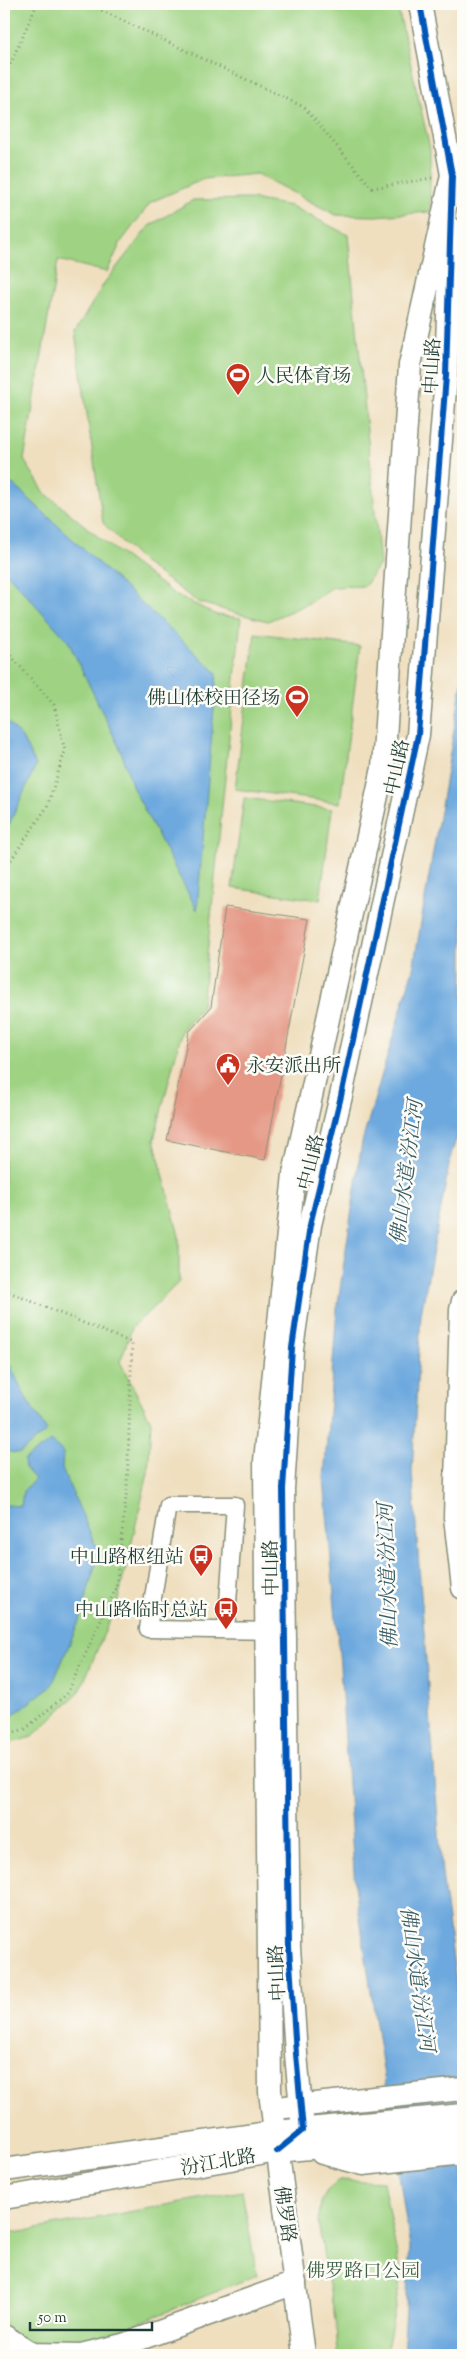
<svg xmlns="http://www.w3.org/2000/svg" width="467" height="2359" viewBox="0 0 467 2359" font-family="'Sorts Mill Goudy','Noto Serif SC',serif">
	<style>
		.green { fill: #9fd383; stroke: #5f885c }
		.water { fill: #6da9de; stroke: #467389 }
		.building { fill: #e59885 }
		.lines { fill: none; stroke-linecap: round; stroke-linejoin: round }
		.street-casing { stroke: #878e7a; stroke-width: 19 }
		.secondary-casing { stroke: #878e7a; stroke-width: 25 }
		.path { stroke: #878e7a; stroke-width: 3; stroke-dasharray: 1 4; stroke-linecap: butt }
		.street { stroke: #fff; stroke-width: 16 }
		.secondary { stroke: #fff; stroke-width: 22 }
		.cycleway-casing { stroke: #fdfcf7; stroke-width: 9 }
		.cycleway { stroke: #0057b8; stroke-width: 6 }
		.labels { text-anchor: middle; stroke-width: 5; stroke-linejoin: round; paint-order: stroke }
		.street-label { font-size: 19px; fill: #1f3d34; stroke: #fdfcf7 }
		.poi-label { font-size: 19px; fill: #1f3d34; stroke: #fdfcf7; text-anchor: end }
		.park-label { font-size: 19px; fill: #3f6248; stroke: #fdfcf7 }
		.water-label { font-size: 20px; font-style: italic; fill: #365d67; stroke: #fdfcf7 }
	</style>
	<rect width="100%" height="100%" fill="#fdfcf7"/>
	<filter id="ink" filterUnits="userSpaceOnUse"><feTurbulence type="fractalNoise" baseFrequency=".02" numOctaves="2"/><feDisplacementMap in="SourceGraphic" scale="10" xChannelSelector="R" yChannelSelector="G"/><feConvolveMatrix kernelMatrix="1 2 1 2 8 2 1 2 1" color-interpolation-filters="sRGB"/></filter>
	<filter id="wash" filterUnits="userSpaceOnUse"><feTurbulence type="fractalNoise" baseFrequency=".0096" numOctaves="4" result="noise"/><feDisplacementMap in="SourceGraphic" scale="20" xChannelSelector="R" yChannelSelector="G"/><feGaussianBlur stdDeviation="1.12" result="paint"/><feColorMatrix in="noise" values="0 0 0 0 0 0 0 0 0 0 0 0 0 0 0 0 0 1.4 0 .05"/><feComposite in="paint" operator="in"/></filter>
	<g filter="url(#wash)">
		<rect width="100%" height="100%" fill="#efdfbf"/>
		<g class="green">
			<path d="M4,4H397L430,149V212L375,216L336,215L257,174L204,179L151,202L121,242L107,272L58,260L24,460L45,493L102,540L174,594L217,615L241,618L202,1006L182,1030L154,1139L179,1236V1282L132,1328L120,1362L151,1421L148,1473L118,1600L80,1691L32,1737L4,1745Z"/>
			<path d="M251,199L291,206L348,235L380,564L365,586L333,587L307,604L268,621L235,613L198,602L141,561L103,523L75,332L105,282L149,226L193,200Z"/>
			<path d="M255,633L360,646L340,803L235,789Z"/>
			<path d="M244,798L332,809L320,900L232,888Z"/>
			<path d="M339,2180L383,2182L401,2276L388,2344L390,2355H338L336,2325L318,2223L321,2203L328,2189Z"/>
			<path d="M242,2191L257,2275L65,2353L34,2348L4,2327V2235Z"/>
		</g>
		<g class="water">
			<path d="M4,480L14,485L217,673L197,910L133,788L121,751L68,641L4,570Z"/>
			<path d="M463,677V1119L451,1155L421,1314L412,1472L442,1874L463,2036V2355H403L410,2247L355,1886L340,1666L324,1478L337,1309L362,1142L413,969Z"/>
			<path d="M4,718L22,738L36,765L4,836Z"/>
			<path d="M4,1353L26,1398L47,1431L20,1453L10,1452L4,1445Z"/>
			<path d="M51,1441L63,1452L62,1469L99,1553L78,1624L52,1685L4,1722V1507L7,1505L21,1506L23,1491L35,1479L25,1468L24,1460Z"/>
		</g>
		<g id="blocks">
			<path class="building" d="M225,907L310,919L265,1160L167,1140L189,1032L211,1007Z"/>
		</g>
	</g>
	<g filter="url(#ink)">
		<use href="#blocks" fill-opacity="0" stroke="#878e7a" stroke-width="1"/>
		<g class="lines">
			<defs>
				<path id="street" d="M226,1630L235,1505H168L148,1629L277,1631"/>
				<g id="secondary">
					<path d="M420,4L452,175V190"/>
					<path d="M463,1301L461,1310L455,1517L463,1588"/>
					<path d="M285,2107L463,2089"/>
					<path d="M277,2151L303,2130L296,2054L289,1947L283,1489L292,1348L310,1225L341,1096L418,735L446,376L451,229"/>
					<path d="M322,2153L363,2164L463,2153"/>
					<path d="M4,2170L275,2132L463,2115"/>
					<path d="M4,2198L277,2151L463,2134"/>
					<path d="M4,2336L33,2354L81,2355L123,2345L295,2283"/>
					<path d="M304,2355L270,2092L265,1461L294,1174L383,768L410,365L452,175"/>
				</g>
			</defs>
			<use href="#street" class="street-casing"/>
			<use href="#secondary" class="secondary-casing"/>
			<g class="path">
				<path d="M88,4L304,107L372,188L432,178"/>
				<path d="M4,78L37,4"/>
				<path d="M4,648L54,705L65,751L47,807L4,870"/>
				<path d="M4,1290L132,1343L127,1488L116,1588L67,1694L25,1729L4,1735"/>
			</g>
			<use href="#street" class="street"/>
			<use href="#secondary" class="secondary"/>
			<defs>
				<path id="cycleway" d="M277,2151L303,2130L296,2054L289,1947L283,1489L292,1348L310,1225L341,1096L418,735L446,376L452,175L420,4"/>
			</defs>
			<use href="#cycleway" class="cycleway-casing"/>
			<use href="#cycleway" class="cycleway"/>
		</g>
	</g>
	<defs>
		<symbol id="stadium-pin" viewBox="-11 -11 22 30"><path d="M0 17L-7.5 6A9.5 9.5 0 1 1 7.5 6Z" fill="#c8321e" stroke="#fdfcf7"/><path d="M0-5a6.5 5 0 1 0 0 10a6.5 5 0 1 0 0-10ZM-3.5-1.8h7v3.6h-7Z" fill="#fff"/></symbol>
		<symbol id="civic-pin" viewBox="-11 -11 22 30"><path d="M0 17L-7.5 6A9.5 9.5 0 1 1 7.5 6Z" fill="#c8321e" stroke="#fdfcf7"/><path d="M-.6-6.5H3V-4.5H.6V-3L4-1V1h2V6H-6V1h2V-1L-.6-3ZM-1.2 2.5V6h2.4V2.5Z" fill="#fff"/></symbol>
		<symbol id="bus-pin" viewBox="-11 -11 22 30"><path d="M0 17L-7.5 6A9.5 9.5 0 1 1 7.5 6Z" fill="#c8321e" stroke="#fdfcf7"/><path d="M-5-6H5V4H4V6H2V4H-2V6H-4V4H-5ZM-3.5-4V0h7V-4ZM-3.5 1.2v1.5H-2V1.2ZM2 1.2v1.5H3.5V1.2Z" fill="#fff"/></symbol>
	</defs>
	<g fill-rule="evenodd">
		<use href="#stadium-pin" x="224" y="361" width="28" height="38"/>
		<use href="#stadium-pin" x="283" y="683" width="28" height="38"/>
		<use href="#civic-pin" x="214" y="1051" width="28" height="38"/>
		<use href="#bus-pin" x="187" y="1542" width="28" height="38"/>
		<use href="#bus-pin" x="212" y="1595" width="28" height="38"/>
	</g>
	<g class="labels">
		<g class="street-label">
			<text transform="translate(431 366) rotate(-87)" y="7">中山路</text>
			<text transform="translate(396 767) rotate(-78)" y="7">中山路</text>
			<text transform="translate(310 1162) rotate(-76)" y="7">中山路</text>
			<text transform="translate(270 1568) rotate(-91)" y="7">中山路</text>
			<text transform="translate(276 1973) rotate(-93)" y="7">中山路</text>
			<text transform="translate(218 2161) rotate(-10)" y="7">汾江北路</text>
			<text transform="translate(286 2214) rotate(82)" y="7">佛罗路</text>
		</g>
		<g class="poi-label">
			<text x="256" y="382" text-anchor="start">人民体育场</text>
			<text x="280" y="704">佛山体校田径场</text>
			<text x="246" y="1072" text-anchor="start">永安派出所</text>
			<text x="184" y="1563">中山路枢纽站</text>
			<text x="208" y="1616">中山路临时总站</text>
		</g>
		<g class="park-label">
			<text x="363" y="2277">佛罗路口公园</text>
		</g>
		<g class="water-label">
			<text transform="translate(406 1172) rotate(-83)" y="7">佛山水道-汾江河</text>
			<text transform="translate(387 1576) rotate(-92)" y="7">佛山水道-汾江河</text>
			<text transform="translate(418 1979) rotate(82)" y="7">佛山水道-汾江河</text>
		</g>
	</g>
	<rect width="467" height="2359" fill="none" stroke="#fdfcf7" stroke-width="20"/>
	<path d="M30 2322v8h122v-8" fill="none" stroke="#1f3d34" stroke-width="2.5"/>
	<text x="38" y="2322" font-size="15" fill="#1f3d34" stroke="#fdfcf7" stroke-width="4" paint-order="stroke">50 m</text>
</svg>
